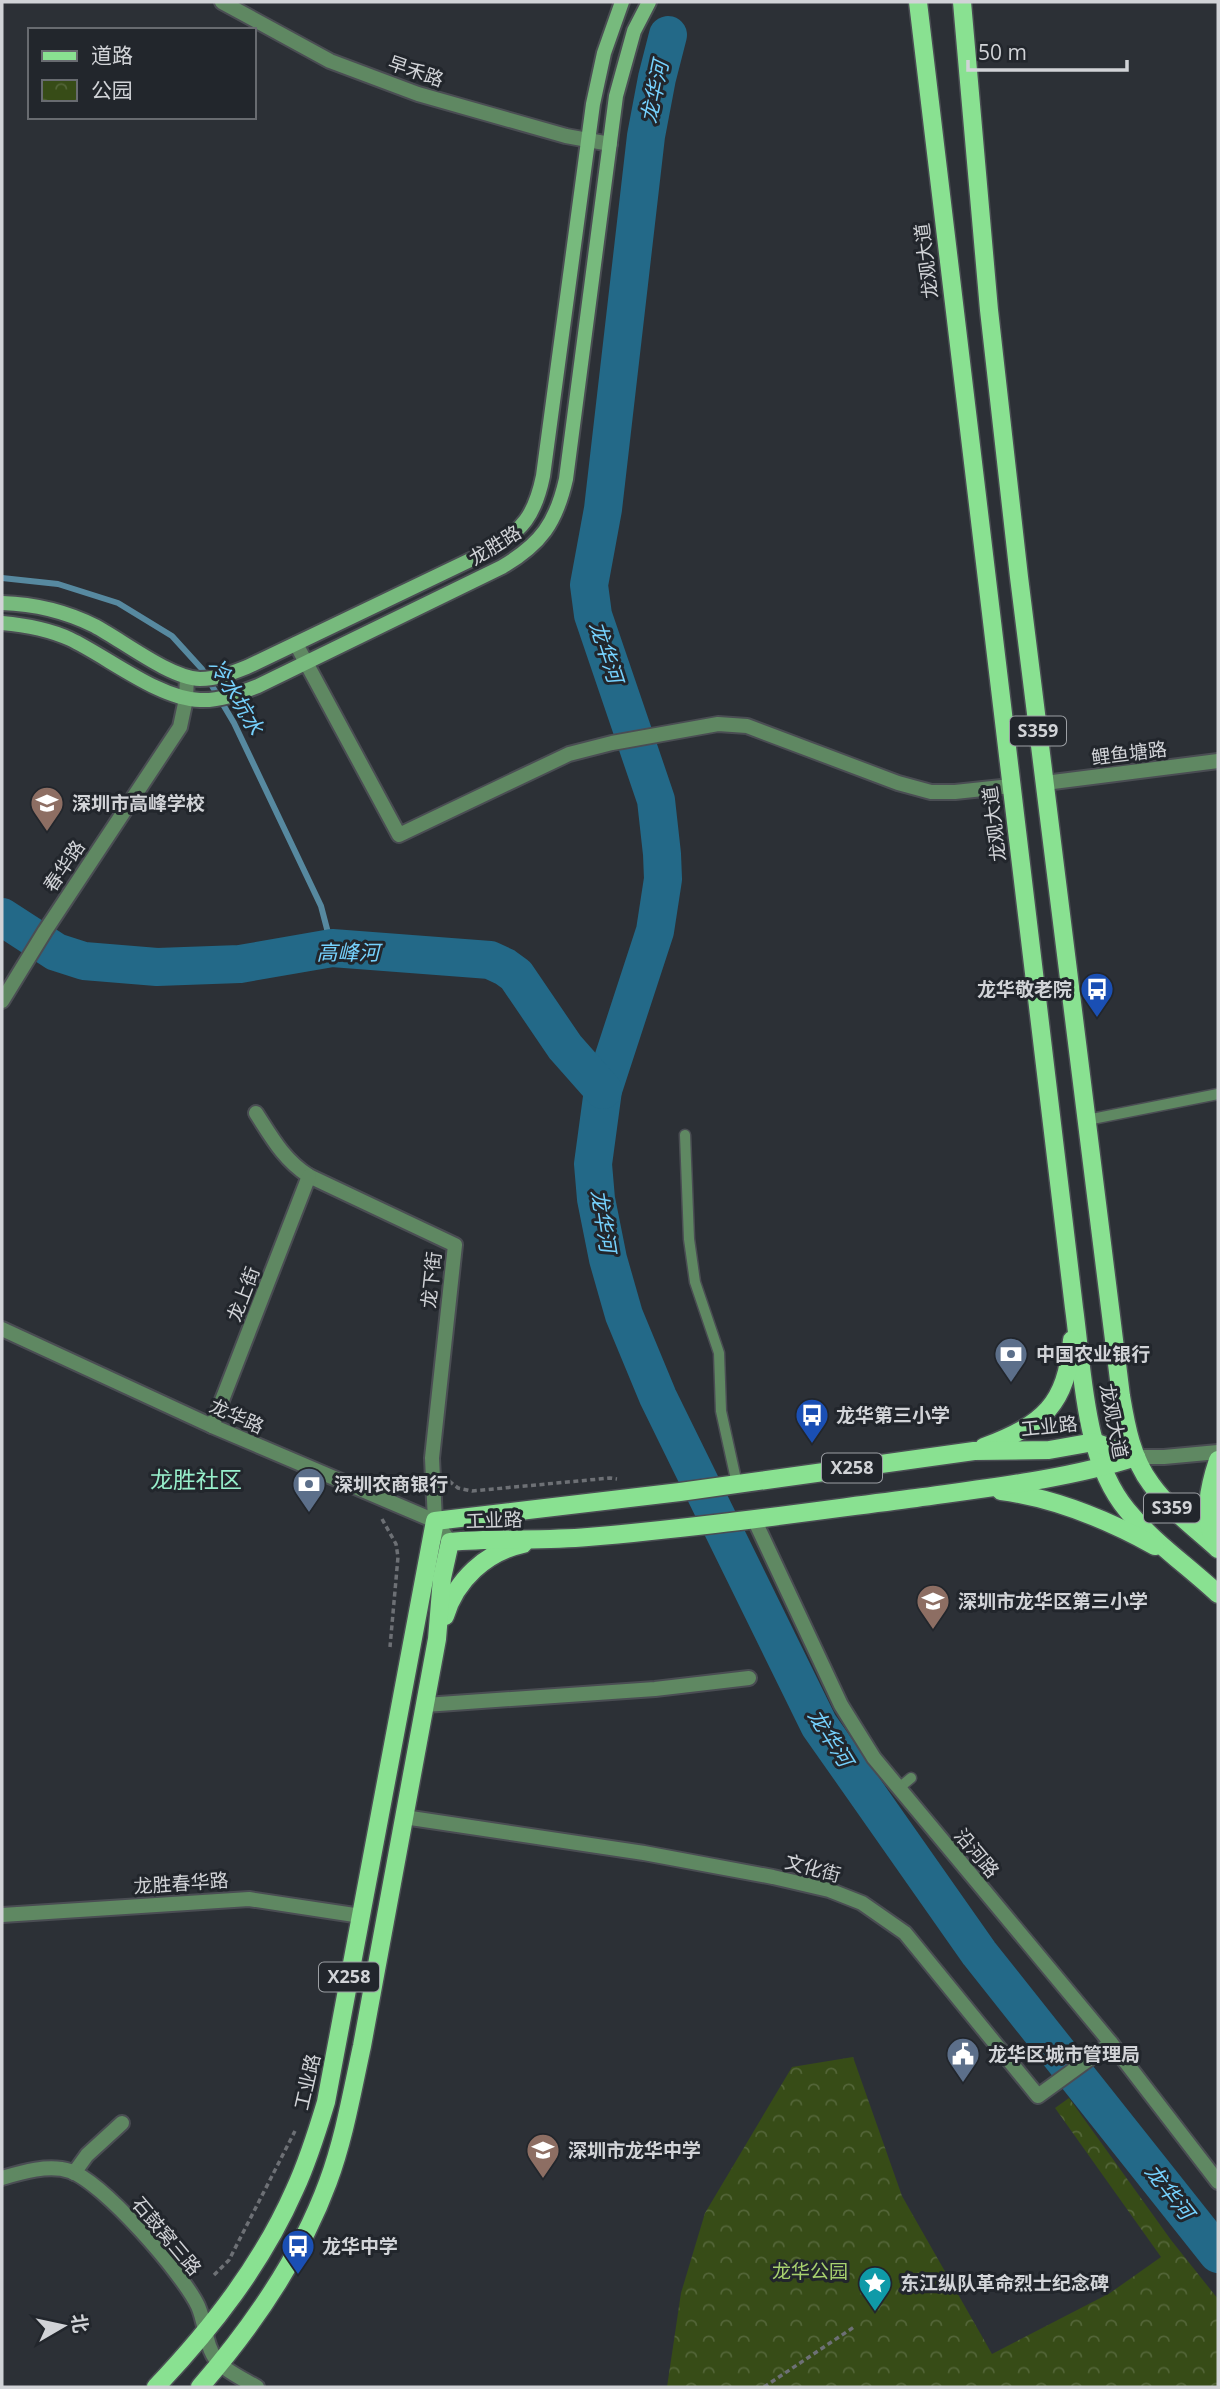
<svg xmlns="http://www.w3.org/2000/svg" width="1220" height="2389" viewBox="0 0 1220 2389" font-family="'Open Sans','Noto Sans SC',sans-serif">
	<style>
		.park { fill: url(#park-crowns) }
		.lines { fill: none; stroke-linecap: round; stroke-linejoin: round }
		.stream { stroke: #5789a0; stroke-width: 6 }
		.river { stroke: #236988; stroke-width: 38 }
		.service-casing { stroke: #4a4d53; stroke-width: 13 }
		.minor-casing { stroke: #4a4d53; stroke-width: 18 }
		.tertiary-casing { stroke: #4a4d53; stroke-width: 18 }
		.secondary-casing { stroke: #4a4d53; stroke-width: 18 }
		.primary-casing { stroke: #4a4d53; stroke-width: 21 }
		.path { stroke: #6d7075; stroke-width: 3.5; stroke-dasharray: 5 3.5; stroke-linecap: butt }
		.service { stroke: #5f8862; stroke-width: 10 }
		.minor { stroke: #5f8862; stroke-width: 14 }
		.tertiary { stroke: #5f8862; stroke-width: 14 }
		.secondary { stroke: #77ba7d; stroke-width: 14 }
		.primary { stroke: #89e191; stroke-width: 18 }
		.labels { text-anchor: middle; stroke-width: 6; stroke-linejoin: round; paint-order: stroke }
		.shield { fill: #22262c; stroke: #9c9fa4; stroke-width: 2 }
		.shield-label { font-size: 18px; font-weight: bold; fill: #d1d3d7 }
		.street-label { font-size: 19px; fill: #d1d3d7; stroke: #22262c }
		.poi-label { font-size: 19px; font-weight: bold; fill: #d1d3d7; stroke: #22262c; text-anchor: start }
		.park-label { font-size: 19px; fill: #a7d16f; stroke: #22262c }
		.water-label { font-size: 21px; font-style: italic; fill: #76d2fe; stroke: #22262c }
		.quarter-label { font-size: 23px; fill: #97efcb; stroke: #22262c }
	</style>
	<defs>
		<pattern id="park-crowns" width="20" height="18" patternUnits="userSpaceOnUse" patternTransform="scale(1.75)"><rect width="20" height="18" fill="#374c17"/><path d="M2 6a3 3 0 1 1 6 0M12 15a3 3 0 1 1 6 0" fill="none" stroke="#536538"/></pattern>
	</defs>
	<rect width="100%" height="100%" fill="#2c3036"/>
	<path class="park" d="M853,2057L902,2196L992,2354L1110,2293L1161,2257L1055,2108L1069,2098L1171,2240L1218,2299V2387H667L681,2293L705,2213L792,2067Z"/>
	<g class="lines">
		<path class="stream" d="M2,578L58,584L118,603L172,636L202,669L234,723L321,906L332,948"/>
		<g class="river">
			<path d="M668,35L657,78L646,136L603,509L589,585L593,615L656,800L662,854L663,879L655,931L603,1090L593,1164L596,1199L608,1259L624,1315L658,1397L819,1725L979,1953L1218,2254"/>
			<path d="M2,917L56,952L84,961L157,967L240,964L332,948L490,960L505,967L516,975L565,1047L603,1090"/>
		</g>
		<defs>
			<g id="service">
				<path d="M1087,1120L1218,1094"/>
				<path d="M685,1135L689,1239L695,1282L719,1353L721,1411L737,1484"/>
				<path d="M899,1788L911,1778"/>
			</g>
			<g id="minor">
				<path d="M222,2L330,61L418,94L566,136L610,144"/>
				<path d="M296,644L399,835L569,754L612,743L718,724L747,726L898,783L931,792H955L1011,786"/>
				<path d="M1045,783L1218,761"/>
				<path d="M256,1113C272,1138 284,1160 309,1176L455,1245L432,1458L435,1521"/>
				<path d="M212,1426L309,1176"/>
				<path d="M425,1705L655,1689L749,1678"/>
				<path d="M404,1817L644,1853L773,1877L829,1890L862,1903L905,1933L1038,2096L1111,2043"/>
				<path d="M2,1915L249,1899L361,1916"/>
				<path d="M74,2173L87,2155L122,2123"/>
			</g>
			<g id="tertiary">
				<path d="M2,1001L45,931L180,727L186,699L187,677"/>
				<path d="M2,1329L212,1426L435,1521L450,1542"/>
				<path d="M1136,1457H1164L1218,1452"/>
				<path d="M754,1519L841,1705L874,1758L1111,2043L1218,2182"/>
				<path d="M2,2178C22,2172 49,2164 70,2171C103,2182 183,2274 198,2306C206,2324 205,2346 217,2361C227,2372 245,2380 257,2387"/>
			</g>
			<g id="secondary">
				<path d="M2,603C35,604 65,611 95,626C123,641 170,678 200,679C217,679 232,673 247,667L489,551C523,530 535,515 543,476L593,104L604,53L622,2"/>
				<path d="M2,623C25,625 48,629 70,639C108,657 159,699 200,700C220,701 240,693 258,686L502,567C541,544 556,523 566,479L616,96L634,31L649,2"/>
			</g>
			<g id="primary">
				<path d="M918,2L1074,1308C1083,1373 1084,1458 1127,1510C1153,1542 1188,1566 1218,1594"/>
				<path d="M962,2L989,310L1019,577L1121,1396C1126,1426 1132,1459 1151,1484C1169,1509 1195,1528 1218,1549"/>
				<path d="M984,1447C1044,1424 1066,1405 1072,1340"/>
				<path d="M1001,1491C1054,1498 1108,1520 1155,1546"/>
				<path d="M1216,1544C1202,1517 1209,1487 1218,1460"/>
				<path d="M445,1616C456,1580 486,1552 523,1544"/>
				<path d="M156,2387C212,2328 262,2264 295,2189C308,2161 317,2132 326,2102L435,1521L680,1492L974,1451L1049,1450L1094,1442L1136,1457"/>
				<path d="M200,2387C252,2327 300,2258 328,2182C344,2139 352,2092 362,2046L437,1639L442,1578L450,1542C496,1538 542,1541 588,1537C698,1528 807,1512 916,1498C987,1488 1068,1479 1136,1457"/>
			</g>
		</defs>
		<use href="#service" class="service-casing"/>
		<use href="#minor" class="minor-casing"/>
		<use href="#tertiary" class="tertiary-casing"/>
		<use href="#secondary" class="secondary-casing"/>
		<use href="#primary" class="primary-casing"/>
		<g class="path">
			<path d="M449,1481L458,1488L472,1491L610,1478L617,1479"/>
			<path d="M382,1519L396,1544L398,1557L390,1647"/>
			<path d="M214,2275L229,2260L295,2131"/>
			<path d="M764,2387L854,2327"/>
		</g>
		<use href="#service" class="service"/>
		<use href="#minor" class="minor"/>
		<use href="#tertiary" class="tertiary"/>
		<use href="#secondary" class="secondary"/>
		<use href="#primary" class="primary"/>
	</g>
	<defs>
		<symbol id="school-pin" viewBox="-11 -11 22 30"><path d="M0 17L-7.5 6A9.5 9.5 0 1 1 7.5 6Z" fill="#8d6e63" stroke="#22262c"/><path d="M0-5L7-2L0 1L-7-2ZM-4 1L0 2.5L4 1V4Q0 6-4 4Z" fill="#fff"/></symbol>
		<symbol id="bus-pin" viewBox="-11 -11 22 30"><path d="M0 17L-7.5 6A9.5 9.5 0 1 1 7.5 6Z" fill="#1a4fb4" stroke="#22262c"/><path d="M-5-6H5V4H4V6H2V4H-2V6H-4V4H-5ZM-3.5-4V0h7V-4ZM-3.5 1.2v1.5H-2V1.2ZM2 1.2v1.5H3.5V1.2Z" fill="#fff"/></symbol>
		<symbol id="bank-pin" viewBox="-11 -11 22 30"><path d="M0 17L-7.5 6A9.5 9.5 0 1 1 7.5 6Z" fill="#5c6f8a" stroke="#22262c"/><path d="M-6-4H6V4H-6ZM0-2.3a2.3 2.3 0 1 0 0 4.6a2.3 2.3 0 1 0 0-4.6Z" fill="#fff"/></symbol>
		<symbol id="civic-pin" viewBox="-11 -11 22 30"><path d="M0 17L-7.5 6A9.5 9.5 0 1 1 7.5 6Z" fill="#5c6f8a" stroke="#22262c"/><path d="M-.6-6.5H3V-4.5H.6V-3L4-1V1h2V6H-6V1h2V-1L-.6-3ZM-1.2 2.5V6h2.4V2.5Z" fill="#fff"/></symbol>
		<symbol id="sight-pin" viewBox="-11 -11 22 30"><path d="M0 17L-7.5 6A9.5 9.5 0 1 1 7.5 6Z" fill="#0f9aa8" stroke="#22262c"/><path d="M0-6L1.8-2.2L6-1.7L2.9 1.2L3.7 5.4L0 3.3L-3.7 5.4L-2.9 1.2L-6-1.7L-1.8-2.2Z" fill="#fff"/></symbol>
	</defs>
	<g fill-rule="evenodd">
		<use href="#school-pin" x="28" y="784" width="38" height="52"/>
		<use href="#bus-pin" x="1078" y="970" width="38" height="52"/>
		<use href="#bank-pin" x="992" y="1335" width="38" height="52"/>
		<use href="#bus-pin" x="793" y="1396" width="38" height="52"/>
		<use href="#bank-pin" x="290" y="1465" width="38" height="52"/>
		<use href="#school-pin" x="914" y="1582" width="38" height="52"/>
		<use href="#civic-pin" x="944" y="2035" width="38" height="52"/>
		<use href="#school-pin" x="524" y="2131" width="38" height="52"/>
		<use href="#bus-pin" x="279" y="2227" width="38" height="52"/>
		<use href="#sight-pin" x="856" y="2264" width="38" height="52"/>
	</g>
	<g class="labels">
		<g class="shield">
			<rect x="1010" y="716.5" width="56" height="29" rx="5"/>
			<rect x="822" y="1453.5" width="60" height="29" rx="5"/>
			<rect x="1144" y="1493.5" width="56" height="29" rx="5"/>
			<rect x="319" y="1962.5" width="60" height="29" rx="5"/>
		</g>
		<g class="shield-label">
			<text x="1038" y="737">S359</text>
			<text x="852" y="1474">X258</text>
			<text x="1172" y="1514">S359</text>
			<text x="349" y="1983">X258</text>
		</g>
		<g class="street-label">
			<text transform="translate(416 71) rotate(19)" y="7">早禾路</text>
			<text transform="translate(926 261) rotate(-97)" y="7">龙观大道</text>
			<text transform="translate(495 545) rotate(-32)" y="7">龙胜路</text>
			<text transform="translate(1129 753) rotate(-7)" y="7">鲤鱼塘路</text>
			<text transform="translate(994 824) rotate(-97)" y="7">龙观大道</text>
			<text transform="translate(64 866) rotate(-56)" y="7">春华路</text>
			<text transform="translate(431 1280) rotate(-84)" y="7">龙下街</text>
			<text transform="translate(243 1294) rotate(-69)" y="7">龙上街</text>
			<text transform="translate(237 1416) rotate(24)" y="7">龙华路</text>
			<text transform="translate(1114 1421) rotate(79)" y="7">龙观大道</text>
			<text transform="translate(1049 1426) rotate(-6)" y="7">工业路</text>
			<text transform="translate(494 1520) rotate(-2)" y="7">工业路</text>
			<text transform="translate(977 1853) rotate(50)" y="7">沿河路</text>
			<text transform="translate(813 1868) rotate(15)" y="7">文化街</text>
			<text transform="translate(181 1883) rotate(-4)" y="7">龙胜春华路</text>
			<text transform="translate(307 2082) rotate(-77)" y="7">工业路</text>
			<text transform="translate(167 2236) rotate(50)" y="7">石鼓窝三路</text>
		</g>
		<g class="poi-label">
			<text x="72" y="810">深圳市高峰学校</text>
			<text x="1072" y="996" text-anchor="end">龙华敬老院</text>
			<text x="1036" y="1361">中国农业银行</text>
			<text x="836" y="1422">龙华第三小学</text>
			<text x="334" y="1491">深圳农商银行</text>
			<text x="958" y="1608">深圳市龙华区第三小学</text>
			<text x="988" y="2061">龙华区城市管理局</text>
			<text x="568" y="2157">深圳市龙华中学</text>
			<text x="322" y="2253">龙华中学</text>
			<text x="900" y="2290">东江纵队革命烈士纪念碑</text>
		</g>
		<g class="park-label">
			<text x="810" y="2278">龙华公园</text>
		</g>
		<g class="water-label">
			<text transform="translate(655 92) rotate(-78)" y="7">龙华河</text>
			<text transform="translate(606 652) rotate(72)" y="7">龙华河</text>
			<text transform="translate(236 697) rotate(59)" y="7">冷水坑水</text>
			<text x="348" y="960">高峰河</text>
			<text transform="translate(603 1221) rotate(81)" y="7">龙华河</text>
			<text transform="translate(830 1738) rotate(58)" y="7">龙华河</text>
			<text transform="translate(1169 2192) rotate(52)" y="7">龙华河</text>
		</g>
		<g class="quarter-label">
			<text x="196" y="1488">龙胜社区</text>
		</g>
	</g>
	<rect width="1220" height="2389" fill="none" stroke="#d1d3d7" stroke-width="7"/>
	<rect x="28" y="28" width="228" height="91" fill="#22262c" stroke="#686b70" stroke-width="2"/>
	<rect x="42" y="51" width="35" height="10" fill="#89e191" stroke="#686b70" stroke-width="2"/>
	<text x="91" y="63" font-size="21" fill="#d1d3d7">道路</text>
	<rect x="42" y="80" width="35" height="21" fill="url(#park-crowns)" stroke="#686b70" stroke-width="2"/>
	<text x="91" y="98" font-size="21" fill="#d1d3d7">公园</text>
	<g transform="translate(63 2326) rotate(81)" stroke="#22262c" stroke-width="5" paint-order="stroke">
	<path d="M0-5L12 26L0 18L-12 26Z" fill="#d1d3d7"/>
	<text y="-10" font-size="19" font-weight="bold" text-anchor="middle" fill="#d1d3d7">北</text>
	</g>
	<path d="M968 60v10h159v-10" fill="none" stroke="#d1d3d7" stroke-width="3.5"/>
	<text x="978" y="60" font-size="21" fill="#d1d3d7" stroke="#22262c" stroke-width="5" paint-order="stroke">50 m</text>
</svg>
